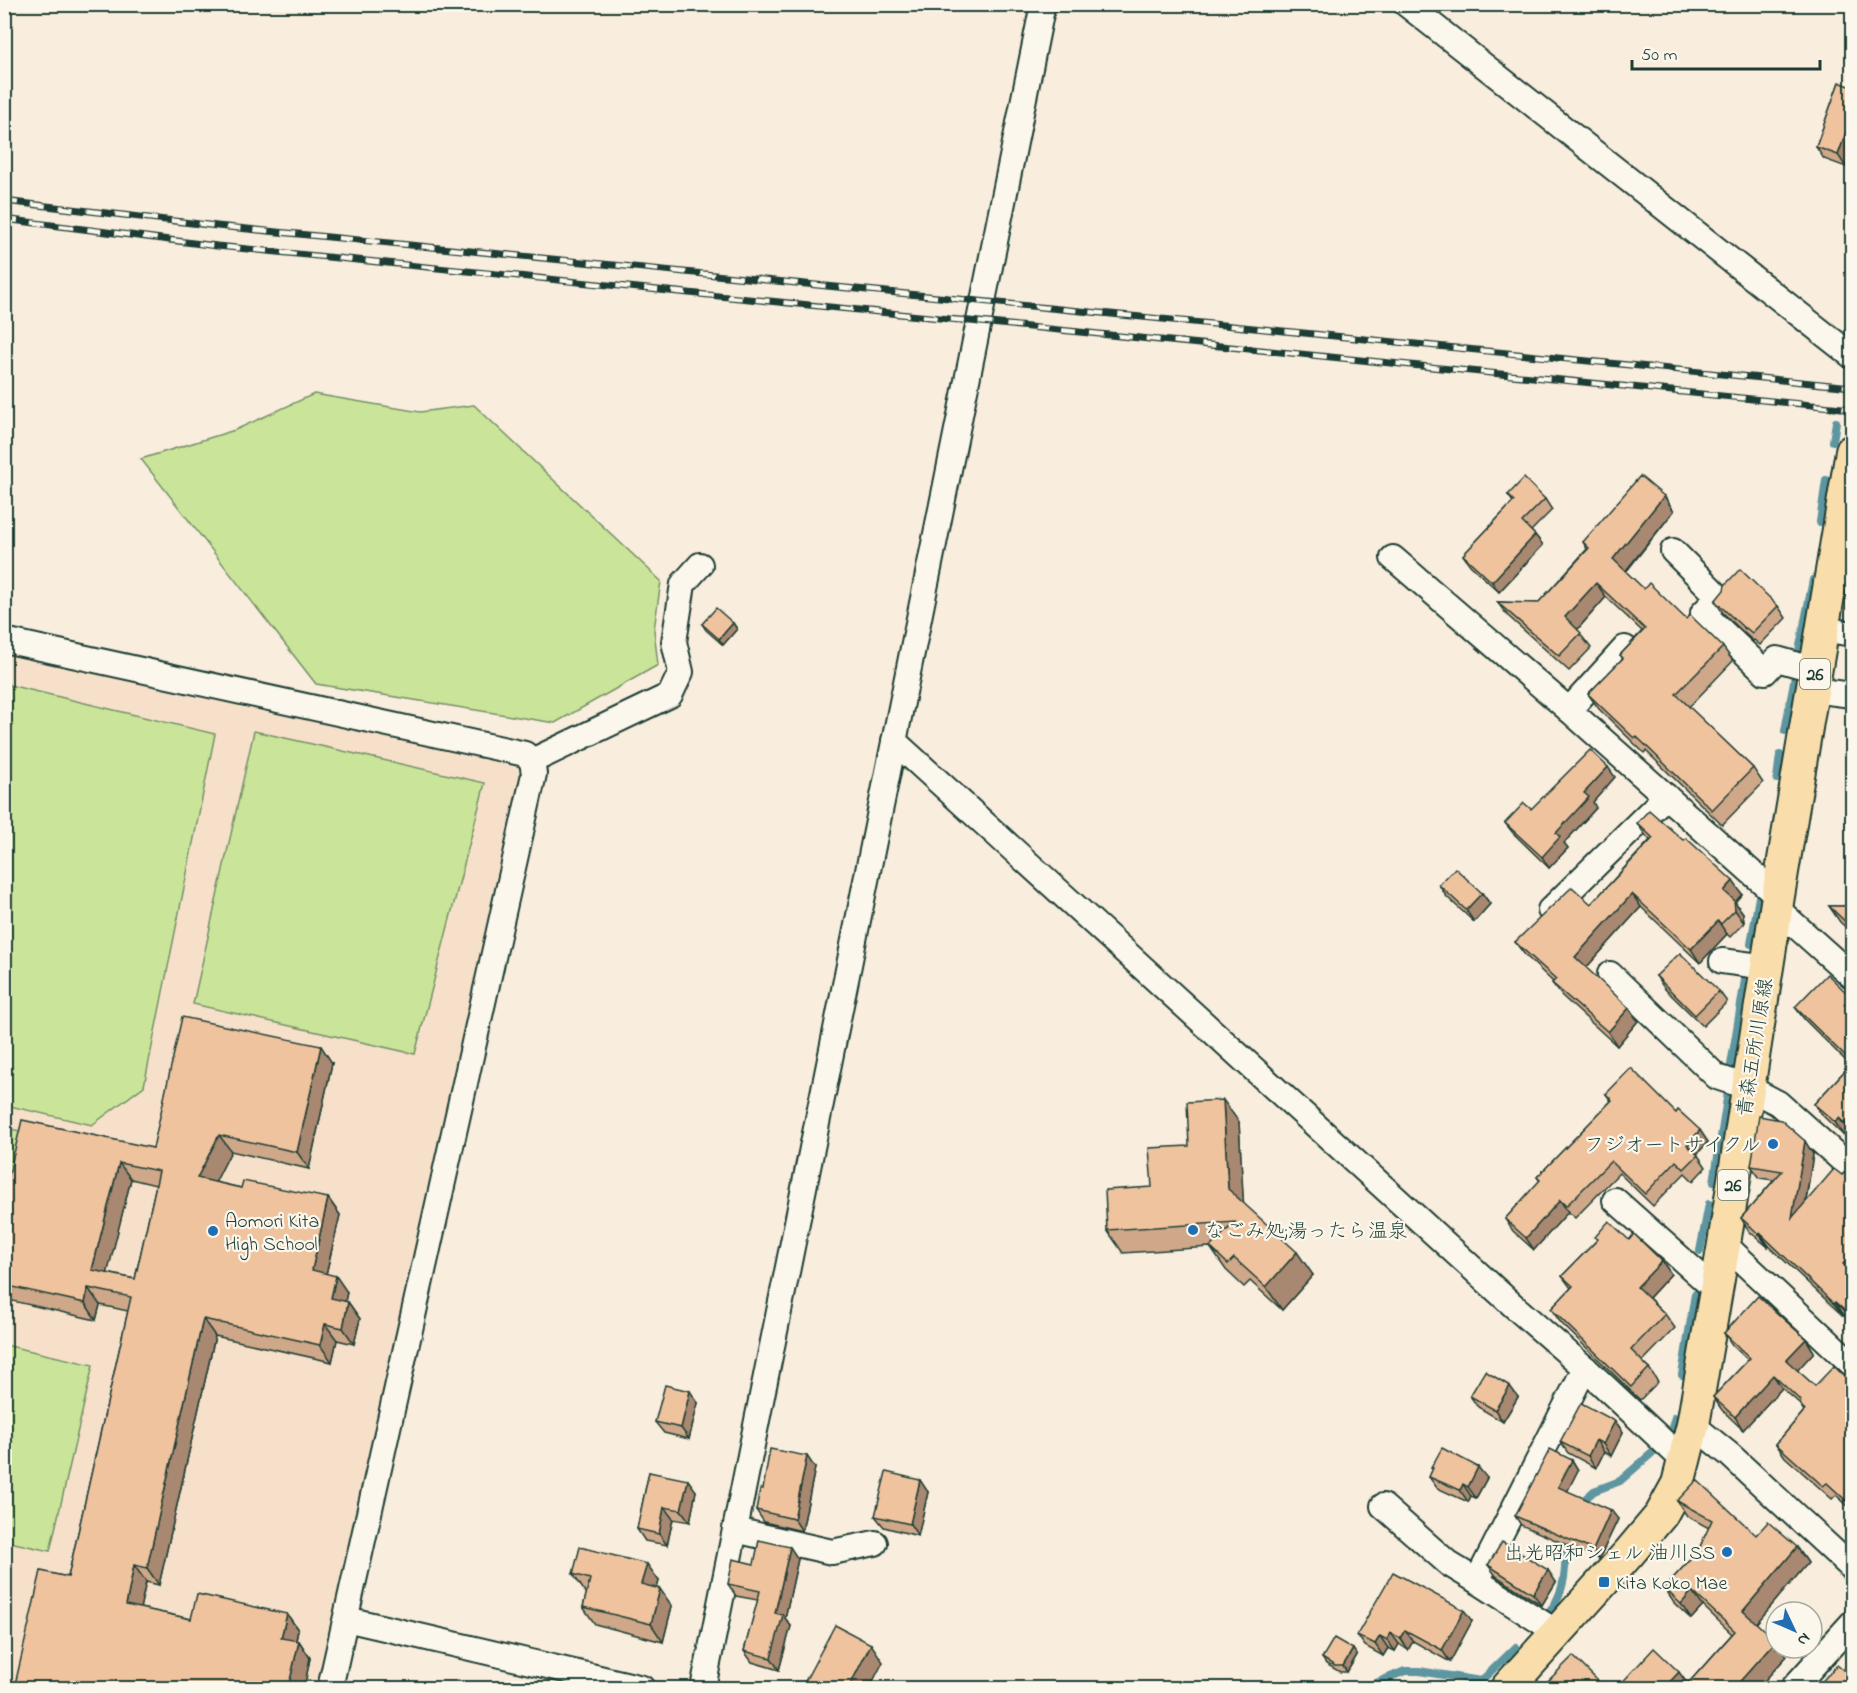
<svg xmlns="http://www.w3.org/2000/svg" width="1857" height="1693" viewBox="0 0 1857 1693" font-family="'Indie Flower','Klee One',sans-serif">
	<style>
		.built { fill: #f6e0ca }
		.green { fill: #cae49a; stroke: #749067; stroke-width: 1.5 }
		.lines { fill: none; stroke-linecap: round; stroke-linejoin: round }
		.stream { stroke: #5d96a0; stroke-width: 8 }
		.minor-casing { stroke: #1f3d34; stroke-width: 28 }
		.major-casing { stroke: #1f3d34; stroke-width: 36 }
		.minor { stroke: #fbf7ec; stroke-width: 24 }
		.major { stroke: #f9deab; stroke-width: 32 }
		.rail-casing { stroke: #1f3d34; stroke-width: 7 }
		.rail { stroke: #fbf7ec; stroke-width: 4.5; stroke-dasharray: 14; stroke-linecap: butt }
		.wall { fill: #cea889; stroke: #1f3d34; stroke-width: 1.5; fill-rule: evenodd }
		.shaded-wall { fill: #a8886f; stroke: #1f3d34; stroke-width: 1.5 }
		.building { fill: #f0c39f; stroke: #1f3d34; stroke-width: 1.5; fill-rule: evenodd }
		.poi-dot { fill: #1f6fb2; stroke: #fbf7ec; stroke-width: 2 }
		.labels { text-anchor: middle; stroke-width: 4.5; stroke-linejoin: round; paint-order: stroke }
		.shield { fill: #fbf7ec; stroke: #61756b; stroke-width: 1.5 }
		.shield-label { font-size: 18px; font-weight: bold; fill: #1f3d34 }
		.street-label { font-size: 20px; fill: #1f3d34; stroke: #fbf7ec }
		.poi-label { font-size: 20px; fill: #1f3d34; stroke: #fbf7ec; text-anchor: start }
	</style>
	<rect width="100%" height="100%" fill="#f9eddd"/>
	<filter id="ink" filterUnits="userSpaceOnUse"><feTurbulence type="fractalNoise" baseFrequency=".0167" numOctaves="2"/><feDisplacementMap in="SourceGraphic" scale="12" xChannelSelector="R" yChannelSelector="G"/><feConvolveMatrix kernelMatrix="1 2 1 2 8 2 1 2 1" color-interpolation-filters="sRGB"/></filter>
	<g filter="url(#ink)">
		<path class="built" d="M5,651L515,761L523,774L322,1688H5Z"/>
		<g class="green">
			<path d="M314,394L420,412L474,405L661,581L654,630L658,665L555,723L316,684L141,459L235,430Z"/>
			<path d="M5,684L215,734L144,1086L92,1125L5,1105Z"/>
			<path d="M254,731L485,783L415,1054L193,1004Z"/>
			<path d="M4,1128L21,1131L4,1207Z"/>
			<path d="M5,1345L93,1365L50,1551L5,1541Z"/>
		</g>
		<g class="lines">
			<g class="stream">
				<path d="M1850,335L1852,316"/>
				<path d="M1833,441L1836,422"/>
				<path d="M1820,522L1826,480"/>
				<path d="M1799,651L1813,580"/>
				<path d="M1785,731L1795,676"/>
				<path d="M1777,779L1780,755"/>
				<path d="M1751,944L1760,891"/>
				<path d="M1731,1065L1745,980"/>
				<path d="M1714,1182L1728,1092"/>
				<path d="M1700,1251L1709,1204"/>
				<path d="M1682,1375L1695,1294"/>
				<path d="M1672,1428L1675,1417"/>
				<path d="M1578,1505L1594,1491L1620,1481L1652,1453"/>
				<path d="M1551,1610C1568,1585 1565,1564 1566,1536"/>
				<path d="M1364,1688L1405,1671H1419L1481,1681L1516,1647"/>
			</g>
			<defs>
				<g id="minor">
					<path d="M1406,4L1852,356"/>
					<path d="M1673,551L1719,597L1703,613L1765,672L1777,659L1816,670"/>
					<path d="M1393,558L1569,710L1778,896"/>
					<path d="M1823,629L1852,634"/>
					<path d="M4,640L525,754L532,761L534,774L330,1688"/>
					<path d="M1812,690L1852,695"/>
					<path d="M1569,710L1625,648"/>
					<path d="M894,741L1516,1308L1585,1368L1683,1460"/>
					<path d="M532,761L670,695L681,672L674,642L683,584L700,565"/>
					<path d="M1776,908L1852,976"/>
					<path d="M1550,910L1666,796"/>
					<path d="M1722,961L1767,967"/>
					<path d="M1610,974L1717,1077L1747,1087L1778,1103L1852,1169"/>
					<path d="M1615,1200L1716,1290"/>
					<path d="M1724,1244L1852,1364"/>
					<path d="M1693,1425L1730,1455L1852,1568"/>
					<path d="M1383,1506L1449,1564L1477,1581"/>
					<path d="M735,1530L832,1552L875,1543"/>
					<path d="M346,1619L642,1688"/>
					<path d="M1558,1633L1477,1581L1585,1368"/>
					<path d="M703,1688L1043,4"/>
					<path d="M1793,1688L1852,1623"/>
				</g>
				<path id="major" d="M1507,1688L1629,1553L1661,1515L1678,1484L1693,1425L1724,1244L1778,896L1852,451"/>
			</defs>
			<use href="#minor" class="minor-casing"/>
			<use href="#major" class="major-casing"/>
			<use href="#minor" class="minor"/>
			<use href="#major" class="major"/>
			<defs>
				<g id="rail">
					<path d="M4,201L217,226L1852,387"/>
					<path d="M4,219L217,246L1852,409"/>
				</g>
			</defs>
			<use href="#rail" class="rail-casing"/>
			<use href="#rail" class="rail"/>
		</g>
		<g class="wall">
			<path d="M1839,82L1846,167L1824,159L1816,147Z"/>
			<path d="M1508,495L1545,499L1552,510L1531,531L1535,535L1543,545L1499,592L1470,565L1463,555L1513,502Z"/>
			<path d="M1664,496L1674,511L1626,572L1644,589L1686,619L1723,647L1733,661L1689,707L1753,768L1763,783L1722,825L1646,751L1644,753L1599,709L1588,694L1623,658L1620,655L1642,631L1606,597L1577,630L1591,648L1569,671L1508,616L1497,602L1538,603L1587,549L1583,542Z"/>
			<path d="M1715,601L1778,606L1786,618L1760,645L1754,640L1753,641L1723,613Z"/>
			<path d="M733,623L737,629L723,645L706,630L702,624Z"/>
			<path d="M1615,777L1593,802L1596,808L1564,843L1568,848L1549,868L1513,833L1505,823L1531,809Z"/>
			<path d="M1637,823L1742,894L1735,902L1743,913L1744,923L1730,937L1727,934L1700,963L1641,907L1586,968L1638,1021L1617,1046L1562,996L1552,983L1553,982L1525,955L1515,942L1591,904L1650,840L1646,836Z"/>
			<path d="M1439,885L1482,893L1490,904L1474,922L1447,897Z"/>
			<path d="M1829,906H1852V933L1840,922Z"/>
			<path d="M1656,976L1719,991L1727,1002L1703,1026L1664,988Z"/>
			<path d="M1851,997L1852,999V1135L1848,1130L1843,1135L1823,1116L1814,1104L1850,1065L1804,1019L1795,1007Z"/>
			<path d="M332,1063L309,1169L231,1151L215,1182L241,1188L328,1198L340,1215L326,1274L347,1292L345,1301L348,1302L360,1319L354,1344L337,1340L332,1362L215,1336L159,1585L146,1582L140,1608L191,1619L287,1614L298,1630L296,1641H299L310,1658L304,1689L68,1577L128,1311L100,1305L96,1320L4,1299V1195L153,1148ZM131,1179L156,1185L135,1279L107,1273Z"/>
			<path d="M1606,1094L1676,1113L1708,1142L1697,1154L1706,1167L1693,1181L1685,1173L1653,1206L1619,1173L1575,1218L1568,1212L1534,1250L1513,1231L1505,1219L1540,1181L1537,1177L1611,1101Z"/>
			<path d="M1239,1122L1243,1203L1313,1275L1282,1310L1250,1281L1244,1287L1226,1270L1210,1247L1123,1253L1107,1230L1152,1187L1189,1146Z"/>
			<path d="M1813,1154L1806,1202L1852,1167V1323L1844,1315L1843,1316L1769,1246L1768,1247L1749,1231L1741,1218L1774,1180L1760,1178L1751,1166Z"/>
			<path d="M1595,1237L1629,1240L1662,1261L1671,1274L1649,1298L1665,1314L1675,1328L1642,1362L1649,1368L1658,1382L1640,1400L1561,1323L1551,1309L1571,1288L1562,1276L1597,1240Z"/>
			<path d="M1724,1333L1806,1339L1814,1352L1797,1370L1815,1386L1852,1384V1510L1836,1495L1832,1499L1785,1457L1776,1444L1804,1411L1799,1403L1782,1388L1743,1430L1722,1410L1713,1397L1748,1360L1733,1346Z"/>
			<path d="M1470,1396L1518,1397L1503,1422L1478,1407Z"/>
			<path d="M698,1403L689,1439L664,1433L655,1422Z"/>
			<path d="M1615,1421L1623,1432L1611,1456L1604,1452L1596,1468L1568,1453L1560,1442Z"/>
			<path d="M1572,1460L1578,1470L1567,1491L1618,1519L1599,1559L1521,1525L1515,1516Z"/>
			<path d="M815,1468L802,1531L764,1522L756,1510L763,1489Z"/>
			<path d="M1431,1468L1487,1478L1476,1498L1471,1496L1468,1502L1437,1488L1429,1477L1433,1469Z"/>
			<path d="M649,1472L696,1491L690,1522L673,1519L667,1545L645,1541L637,1529Z"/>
			<path d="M928,1492L918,1536L884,1527L875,1516Z"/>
			<path d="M1677,1501L1756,1535L1797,1547L1808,1563L1756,1623L1787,1656L1757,1689H1683L1732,1634L1703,1606L1691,1619L1674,1603L1664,1588L1698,1551L1709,1528L1687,1516Z"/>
			<path d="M798,1559L785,1618L791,1626L779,1670L752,1662L744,1651L758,1600L736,1596L728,1584L754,1564Z"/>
			<path d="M1488,1565L1556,1582L1542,1605L1496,1576Z"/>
			<path d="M573,1574L659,1581L657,1588L672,1606L663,1642L595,1624L583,1607L587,1592H585Z"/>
			<path d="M1472,1621L1450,1662L1413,1641L1408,1650L1399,1644L1395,1651L1388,1648L1383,1656L1365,1646L1357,1635Z"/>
			<path d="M1357,1655L1347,1672H1340L1326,1664L1322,1658Z"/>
		</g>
		<g class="shaded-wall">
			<path d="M1852,115V149L1846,167L1838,155Z"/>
			<path d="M1664,496L1674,511L1623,574L1613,559Z"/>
			<path d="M1535,535L1543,545L1499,592L1492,582Z"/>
			<path d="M1596,583L1606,597L1575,632L1565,617Z"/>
			<path d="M733,623L737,629L723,645L719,639Z"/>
			<path d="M1608,767L1615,777L1593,802L1596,808L1564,843L1568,848L1549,868L1542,857L1556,833L1584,793Z"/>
			<path d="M1733,881L1742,894L1735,902L1743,913L1744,923L1735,910L1724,891Z"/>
			<path d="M1482,893L1490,904L1474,922L1466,910Z"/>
			<path d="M1632,894L1641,907L1584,970L1575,957Z"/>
			<path d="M1718,921L1727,934L1700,963L1691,949Z"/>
			<path d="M1629,1008L1638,1021L1617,1046L1608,1032Z"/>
			<path d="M321,1046L332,1063L309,1169L297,1152Z"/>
			<path d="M1223,1100L1239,1122L1244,1212L1228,1189Z"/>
			<path d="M1839,1118L1848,1130L1843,1135L1835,1122Z"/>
			<path d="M1700,1130L1708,1142L1695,1156L1687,1145Z"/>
			<path d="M219,1135L231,1151L209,1195L197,1178Z"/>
			<path d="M1805,1141L1813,1154L1801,1230L1792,1218Z"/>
			<path d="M119,1163L131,1179L104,1287L92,1270Z"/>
			<path d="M328,1198L340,1215L323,1287L312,1270Z"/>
			<path d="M1560,1200L1568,1212L1534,1250L1526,1238Z"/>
			<path d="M1760,1233L1769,1246L1768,1247L1759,1234Z"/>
			<path d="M1297,1252L1313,1275L1282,1310L1266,1287Z"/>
			<path d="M1852,1253V1275L1843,1264Z"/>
			<path d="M1662,1261L1671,1274L1646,1301L1637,1287Z"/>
			<path d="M336,1276L347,1292L342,1315L331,1298Z"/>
			<path d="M88,1288L100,1305L96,1320L85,1303Z"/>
			<path d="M348,1302L360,1319L354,1344L343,1328Z"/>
			<path d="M1835,1302L1844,1315L1843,1316L1834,1304Z"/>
			<path d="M203,1319L215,1336L159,1585L147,1568Z"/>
			<path d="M325,1324L337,1340L332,1362L320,1345Z"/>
			<path d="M1806,1339L1814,1352L1795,1373L1786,1360Z"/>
			<path d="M1773,1375L1782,1388L1743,1430L1735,1417Z"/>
			<path d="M1510,1386L1518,1397L1503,1422L1495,1410Z"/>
			<path d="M690,1391L698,1403L689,1439L681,1428Z"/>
			<path d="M1615,1421L1623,1432L1611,1456L1603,1444Z"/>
			<path d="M1596,1440L1604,1452L1596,1468L1588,1456Z"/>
			<path d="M807,1456L815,1468L802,1531L794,1519Z"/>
			<path d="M1572,1460L1578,1470L1565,1496L1558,1487Z"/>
			<path d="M1478,1467L1487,1478L1476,1498L1468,1487Z"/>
			<path d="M688,1480L696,1491L690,1522L681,1510Z"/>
			<path d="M920,1480L928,1492L918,1536L910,1524Z"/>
			<path d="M1463,1484L1471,1496L1468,1502L1460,1490Z"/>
			<path d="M664,1507L673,1519L667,1545L659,1534Z"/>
			<path d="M1611,1510L1618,1519L1599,1559L1593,1550Z"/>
			<path d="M790,1547L798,1559L785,1618L791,1626L779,1670L771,1658L775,1613Z"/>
			<path d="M1797,1547L1808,1563L1754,1626L1743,1611Z"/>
			<path d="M647,1564L659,1581L653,1602L641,1584Z"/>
			<path d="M134,1565L146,1582L137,1622L126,1605Z"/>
			<path d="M1548,1570L1556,1582L1542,1605L1533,1594Z"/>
			<path d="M660,1589L672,1606L663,1642L651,1624Z"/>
			<path d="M1692,1591L1703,1606L1691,1619L1681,1604Z"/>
			<path d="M1464,1610L1472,1621L1450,1662L1442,1650Z"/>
			<path d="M287,1614L298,1630L293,1654L281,1638Z"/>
			<path d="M1405,1630L1413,1641L1408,1650L1400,1638Z"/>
			<path d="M1391,1633L1399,1644L1395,1651L1387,1640Z"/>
			<path d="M1380,1636L1388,1648L1383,1656L1375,1644Z"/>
			<path d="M299,1641L310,1658L304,1689H288Z"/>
			<path d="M1776,1641V1648H1782L1787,1656L1757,1689H1733Z"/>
			<path d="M871,1644L883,1662L869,1689H848Z"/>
			<path d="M1353,1649L1357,1655L1347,1672L1343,1666Z"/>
			<path d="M1679,1672L1687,1683L1682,1689H1663Z"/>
		</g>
		<g class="building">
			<path d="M1839,82L1852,87V115L1838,155L1816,147Z"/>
			<path d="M1640,476L1664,496L1613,559L1644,589L1649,583L1686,619L1690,615L1723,647L1676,694L1753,768L1712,810L1636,736L1634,738L1588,694L1623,658L1620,655L1645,629L1596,583L1565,617L1581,633L1559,656L1497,602L1538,603L1589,548L1583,542Z"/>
			<path d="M1524,478L1545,499L1522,522L1535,535L1492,582L1463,555L1514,501L1508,495Z"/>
			<path d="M1740,569L1778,606L1752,633L1746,628L1745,629L1715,601L1724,590L1725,585Z"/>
			<path d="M716,608L733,623L719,639L702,624Z"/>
			<path d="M1590,750L1608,767L1584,793L1589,797L1556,833L1560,837L1542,857L1505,823L1524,803L1531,809Z"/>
			<path d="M1649,810L1683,840L1686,838L1733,881L1724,891L1734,900L1735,910L1721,924L1718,921L1691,949L1632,894L1575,957L1629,1008L1608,1032L1552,983L1556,979L1515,942L1572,887L1591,904L1653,838L1637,823Z"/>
			<path d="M1455,868L1482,893L1466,910L1439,885Z"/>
			<path d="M1829,906H1852V928Z"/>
			<path d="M1680,953L1719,991L1695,1015L1656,976Z"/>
			<path d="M1827,974L1851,997L1844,1004L1852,1012V1130L1839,1118L1835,1122L1814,1104L1852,1063L1795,1007Z"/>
			<path d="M182,1017L321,1046L297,1152L219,1135L197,1178L241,1188L243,1181L328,1198L312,1270L336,1276L331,1298L348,1302L343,1328L325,1324L320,1345L203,1319L147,1568L134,1565L126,1605L191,1619L197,1594L287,1614L281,1638L299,1641L288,1689H14L41,1571L68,1577L131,1297L88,1288L85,1303L4,1285V1195L22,1120L153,1148ZM119,1163L159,1171L135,1279L92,1270Z"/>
			<path d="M1631,1068L1676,1113L1678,1110L1700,1130L1687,1145L1698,1155L1684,1169L1676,1161L1645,1194L1611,1161L1566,1206L1560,1200L1526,1238L1505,1219L1540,1180L1537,1177L1612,1100L1606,1094Z"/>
			<path d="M1223,1100L1228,1189L1297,1252L1266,1287L1234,1258L1228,1264L1210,1247L1235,1222L1107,1230L1105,1190L1152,1187L1149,1148L1189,1146L1187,1102Z"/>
			<path d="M1759,1116L1781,1120L1805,1141L1792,1218L1834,1169L1842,1175L1852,1167V1253L1843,1264L1852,1273V1317L1835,1302L1834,1304L1760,1233L1759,1234L1741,1218L1782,1171L1751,1166Z"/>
			<path d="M1609,1221L1629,1240L1634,1234L1662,1261L1637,1287L1665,1314L1631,1350L1649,1368L1631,1387L1551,1309L1573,1286L1562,1276L1598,1239L1595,1237Z"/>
			<path d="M1758,1296L1806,1339L1786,1360L1815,1386L1834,1366L1852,1384V1506L1827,1483L1823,1486L1776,1444L1805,1410L1799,1404L1801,1401L1773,1375L1735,1417L1713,1397L1750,1358L1724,1333Z"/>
			<path d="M1485,1371L1510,1386L1495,1410L1470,1396Z"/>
			<path d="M665,1385L690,1391L681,1428L655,1422Z"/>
			<path d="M1581,1403L1615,1421L1603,1444L1596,1440L1588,1456L1560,1442Z"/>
			<path d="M1442,1448L1478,1467L1468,1487L1463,1484L1460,1490L1429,1477L1433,1468H1431Z"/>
			<path d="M770,1449L807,1456L794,1519L756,1510L760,1489H763Z"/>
			<path d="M1550,1449L1572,1460L1558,1487L1611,1510L1593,1550L1515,1516Z"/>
			<path d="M649,1472L688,1480L681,1510L664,1507L659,1534L637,1529Z"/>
			<path d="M886,1472L920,1480L910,1524L875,1516Z"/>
			<path d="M1697,1480L1756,1535L1768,1522L1797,1547L1743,1611L1776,1641L1733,1689H1683L1735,1631L1692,1591L1681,1604L1664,1588L1698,1551L1712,1520L1677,1501Z"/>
			<path d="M759,1540L790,1547L775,1613L783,1615L771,1658L744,1651L760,1591L728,1584L733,1559L754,1564Z"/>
			<path d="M1502,1542L1548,1570L1533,1594L1488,1565Z"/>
			<path d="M580,1547L647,1564L641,1584L660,1589L651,1624L583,1607L590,1579L573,1574Z"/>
			<path d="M1393,1572L1464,1610L1442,1650L1405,1630L1400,1638L1391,1633L1387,1640L1380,1636L1375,1644L1357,1635Z"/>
			<path d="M835,1625L871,1644L848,1689H805L802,1687Z"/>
			<path d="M1334,1638L1353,1649L1343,1666H1335L1322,1658Z"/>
			<path d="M1654,1648L1679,1672L1663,1689H1616Z"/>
			<path d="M1573,1656L1606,1689H1540Z"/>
			<path d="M1852,1660V1689H1815L1837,1665L1843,1670Z"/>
			<path d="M1798,1684L1803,1689H1793Z"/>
		</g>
	</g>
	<g class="poi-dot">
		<circle cx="1773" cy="1144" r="6"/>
		<circle cx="1193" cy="1230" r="6"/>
		<circle cx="213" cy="1231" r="6"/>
		<circle cx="1727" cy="1552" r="6"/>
		<rect x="1598" y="1576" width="12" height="12" rx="3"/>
	</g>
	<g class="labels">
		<g class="shield">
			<rect x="1800" y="659" width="30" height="30" rx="4.5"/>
			<rect x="1718" y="1170" width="30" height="30" rx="4.5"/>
		</g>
		<g class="shield-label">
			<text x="1815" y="680">26</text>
			<text x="1733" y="1191">26</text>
		</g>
		<g class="street-label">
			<text transform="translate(1754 1047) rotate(-81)" y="7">青森五所川原線</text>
		</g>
		<g class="poi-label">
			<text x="1761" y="1151" text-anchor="end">フジオートサイクル</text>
			<text x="225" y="1227">Aomori Kita<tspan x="225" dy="23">High School</tspan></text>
			<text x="1205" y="1237">なごみ処;湯ったら温泉</text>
			<text x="1715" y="1559" text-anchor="end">出光昭和シェル 油川SS</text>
			<text x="1616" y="1589">Kita Koko Mae</text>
		</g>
	</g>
	<rect width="1857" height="1693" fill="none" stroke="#fbf7ec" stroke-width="24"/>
	<rect x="12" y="12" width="1833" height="1669" fill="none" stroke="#1f3d34" stroke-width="2" filter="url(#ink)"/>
	<g transform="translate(1794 1630) rotate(134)"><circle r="28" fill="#fbf7ec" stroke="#a3ada2" stroke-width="1.5"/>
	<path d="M0-4.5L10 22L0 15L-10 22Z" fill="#1f6fb2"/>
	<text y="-9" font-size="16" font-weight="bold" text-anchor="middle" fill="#1f3d34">N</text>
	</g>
	<path d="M1632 60v9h188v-9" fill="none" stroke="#1f3d34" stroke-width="3"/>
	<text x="1641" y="60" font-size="18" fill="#1f3d34" stroke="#fbf7ec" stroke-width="4.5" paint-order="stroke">50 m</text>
</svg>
